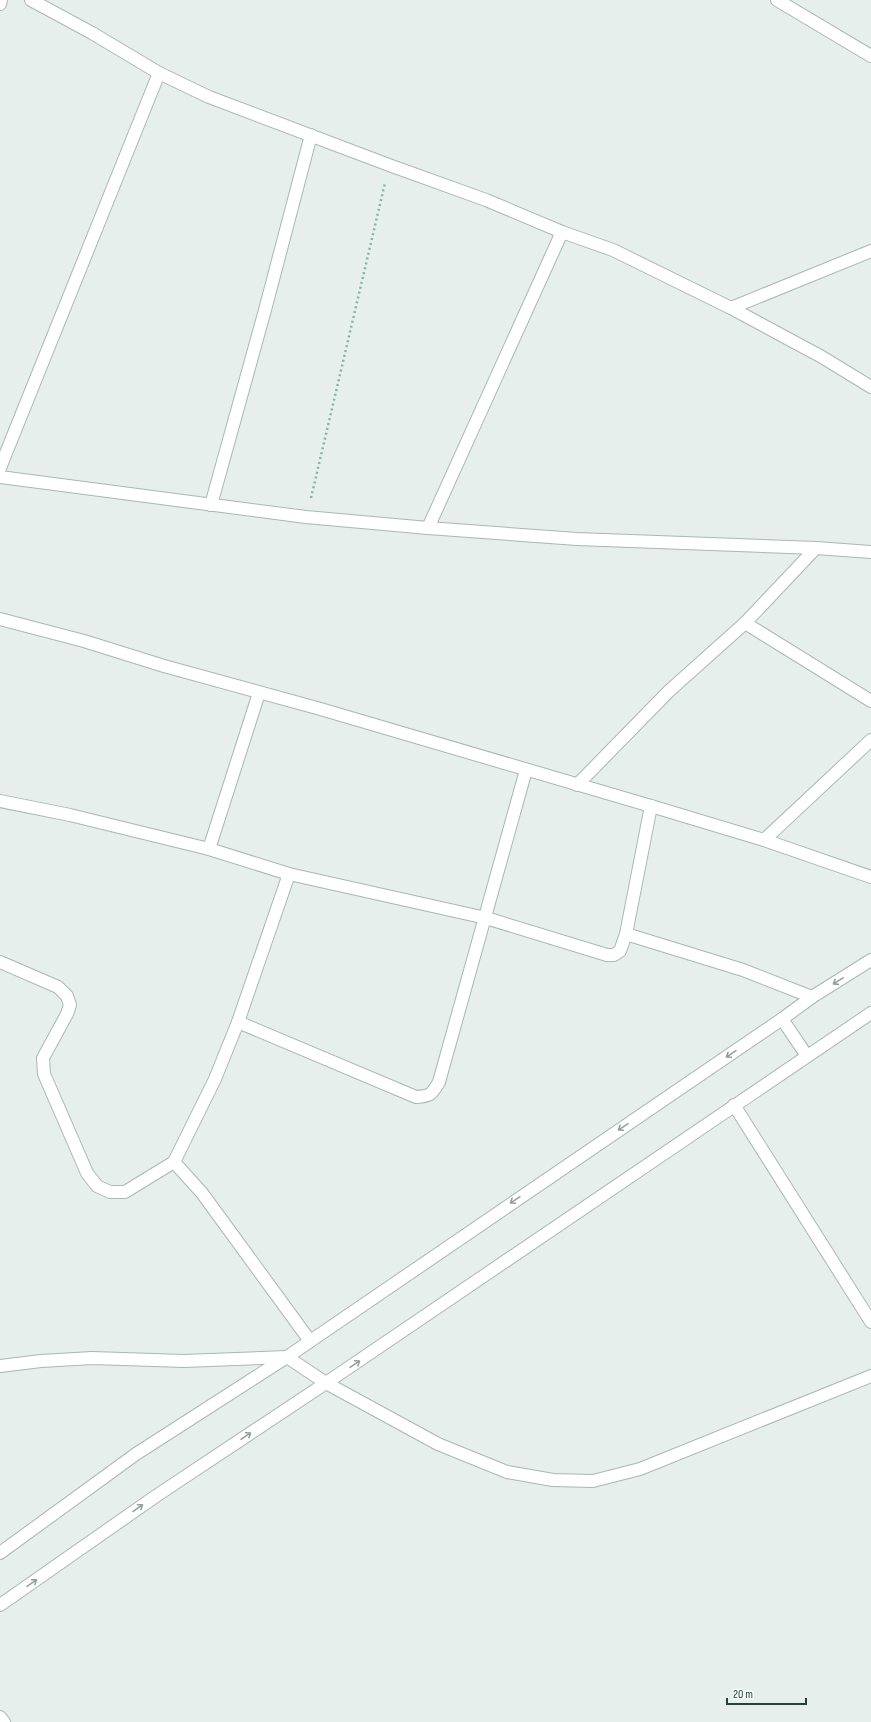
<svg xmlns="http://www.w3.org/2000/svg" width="871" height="1722" viewBox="0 0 871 1722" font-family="'Sofia Sans Condensed',sans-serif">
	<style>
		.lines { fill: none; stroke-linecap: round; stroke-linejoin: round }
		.minor-casing { stroke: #a8b8b2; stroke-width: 14 }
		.path { stroke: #86b3a5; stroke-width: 2.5; stroke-dasharray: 2 3; stroke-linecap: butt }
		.minor { stroke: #fff; stroke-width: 12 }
		.oneway { stroke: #92a09c }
	</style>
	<rect width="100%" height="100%" fill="#e6efeb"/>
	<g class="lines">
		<defs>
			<g id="minor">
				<path d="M31,0L92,33L159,73L209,97L389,165L486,200L562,232L613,250L731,308L822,357L871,387"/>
				<path d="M777,0L871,56"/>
				<path d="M0,4L1,0"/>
				<path d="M731,308L871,251"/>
				<path d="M0,468L159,73"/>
				<path d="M0,477L306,517L428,528L577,539L816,548L871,552"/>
				<path d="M211,505L265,310L311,135"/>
				<path d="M428,528L562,232"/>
				<path d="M0,619L84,641L164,666L317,708L651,806L764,840L871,877"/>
				<path d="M745,623L871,701"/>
				<path d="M577,785L669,691L745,623L816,548"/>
				<path d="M0,801L70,815L209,849L289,874L486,918L607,955H614L620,951L626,934L651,806"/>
				<path d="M764,840L871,740"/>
				<path d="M209,849L259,693"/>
				<path d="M289,874L238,1022L215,1079L174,1162L202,1193L310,1341"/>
				<path d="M626,934L743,970L812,997"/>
				<path d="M0,962L58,987L67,996L70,1005L67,1014L43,1058L44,1074L87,1173L97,1186L110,1192H125L174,1162"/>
				<path d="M782,1019L807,1056"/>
				<path d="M238,1022L416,1097C431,1096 431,1095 439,1082L526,770"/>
				<path d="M734,1105L871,1322"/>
				<path d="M0,1366L41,1361L92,1358L184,1361L287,1357L326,1383L438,1444L507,1472L553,1480L593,1481L640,1469L871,1376"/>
				<path d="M0,1553L136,1454L287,1357L782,1019L812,997L871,960"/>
				<path d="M0,1605L156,1496L326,1383L871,1013"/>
				<path d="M0,1717L4,1722"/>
			</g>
		</defs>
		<use href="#minor" class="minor-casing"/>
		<path class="path" d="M311,498L385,183"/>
		<use href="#minor" class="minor"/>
	</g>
	<defs><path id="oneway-shaft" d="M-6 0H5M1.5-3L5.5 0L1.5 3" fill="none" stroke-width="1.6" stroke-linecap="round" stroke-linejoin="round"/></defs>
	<g class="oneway">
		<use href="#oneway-shaft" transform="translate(838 981) rotate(148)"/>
		<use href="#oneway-shaft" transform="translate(731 1054) rotate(146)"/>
		<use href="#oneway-shaft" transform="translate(623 1127) rotate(146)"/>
		<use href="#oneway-shaft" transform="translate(515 1200) rotate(146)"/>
		<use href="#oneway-shaft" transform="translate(355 1364) rotate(-34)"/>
		<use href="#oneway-shaft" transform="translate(246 1436) rotate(-34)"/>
		<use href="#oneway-shaft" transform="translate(138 1508) rotate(-35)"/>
		<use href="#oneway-shaft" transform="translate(32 1583) rotate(-35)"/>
	</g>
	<path d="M727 1698v6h79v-6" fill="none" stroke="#24423a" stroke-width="2"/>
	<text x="733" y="1698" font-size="12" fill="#24423a" stroke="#f7fbf9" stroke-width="3" paint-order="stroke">20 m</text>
</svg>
